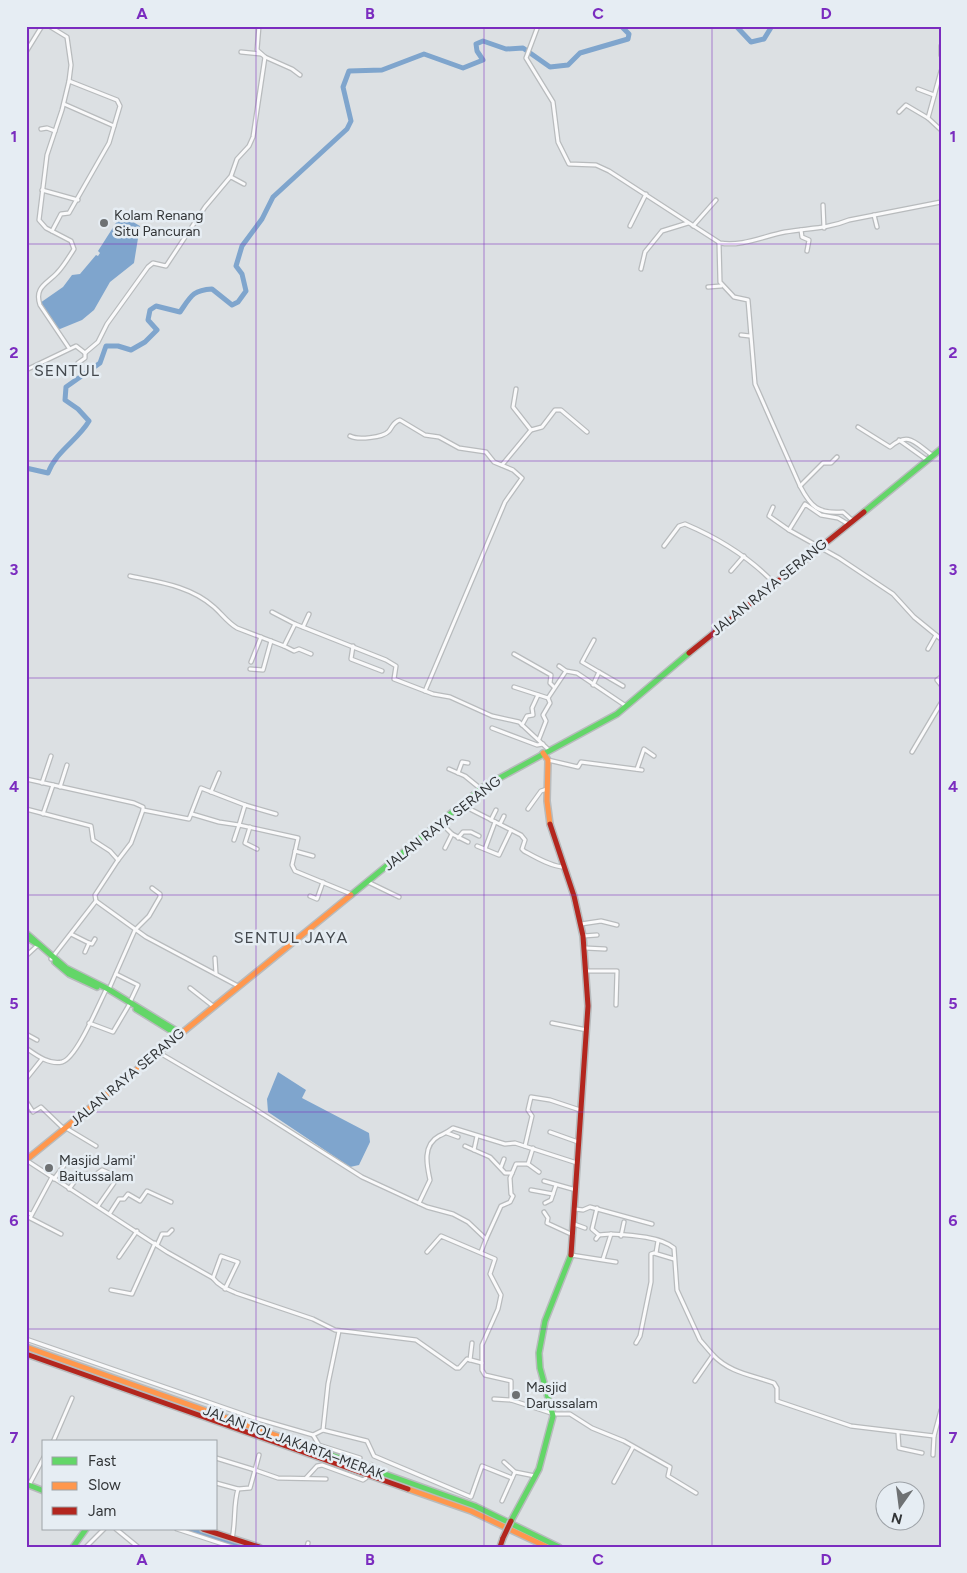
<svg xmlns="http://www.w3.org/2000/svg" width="967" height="1573" viewBox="0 0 967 1573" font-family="Figtree,sans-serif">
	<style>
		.water { fill: #7fa5cd }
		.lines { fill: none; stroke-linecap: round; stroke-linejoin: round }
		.river { stroke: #7fa5cd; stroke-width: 5 }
		.street-tunnel { stroke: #babec1; stroke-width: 3; stroke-dasharray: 3 1.5; stroke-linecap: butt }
		.street-casing { stroke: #b8bbbd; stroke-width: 5.5 }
		.fast-casing { stroke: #b8bbbd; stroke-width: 8 }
		.slow-casing { stroke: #b8bbbd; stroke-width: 8 }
		.jam-casing { stroke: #b8bbbd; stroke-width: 8 }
		.street { stroke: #fafafb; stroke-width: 3 }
		.fast { stroke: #63d668; stroke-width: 5 }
		.slow { stroke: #ff974d; stroke-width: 5 }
		.jam { stroke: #b3261e; stroke-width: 5 }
		.jam-bridge-casing { stroke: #b8bbbd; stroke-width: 8; stroke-linecap: butt }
		.jam-bridge { stroke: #b3261e; stroke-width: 5 }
		.grid { fill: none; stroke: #7b2cbf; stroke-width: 1; stroke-opacity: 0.55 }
		.poi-dot { fill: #6e7173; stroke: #e6edf3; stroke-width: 2 }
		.labels { text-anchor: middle; stroke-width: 5; stroke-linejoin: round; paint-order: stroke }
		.poi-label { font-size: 14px; fill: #323537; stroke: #e6edf3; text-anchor: start }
		.street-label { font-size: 14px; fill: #323537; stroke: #e6edf3 }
		.quarter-label { font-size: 16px; letter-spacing: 1px; fill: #44494e; stroke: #e6edf3 }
		.neatline { fill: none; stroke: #7b2cbf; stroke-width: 2 }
		.grid-label { font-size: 16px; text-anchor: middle; font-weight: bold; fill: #7b2cbf }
	</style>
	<rect width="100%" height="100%" fill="#dce0e3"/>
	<g class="water">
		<path d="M121,215L140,226L134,263L110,282L94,310L82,320L60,329L57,328L40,303L63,287L72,275L80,274L96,255L98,256L100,253L98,251Z"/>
		<path d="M278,1072L306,1090L302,1098L369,1133L370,1142L359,1165L350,1167L268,1112L267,1099Z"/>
	</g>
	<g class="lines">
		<g class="river">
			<path d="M736,26L751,42L764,39L772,26"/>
			<path d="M26,468L48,473C56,451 78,440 89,421L78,409L65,400L66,387L100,363L106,346H118L131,350L145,342L157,330L148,320L150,310L156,306L180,312C191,296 193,290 212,289L232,305L238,302L246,291L242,274L236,266L242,246L262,219L273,197L347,129L351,121L343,87L349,71L382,70L424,54L463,68L483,60L477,51L476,44L483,41L506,49L523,48L550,67L568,65L580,53L628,39L629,34L621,26"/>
			<path d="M191,1529L245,1547"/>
		</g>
		<path class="street-tunnel" d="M367,1475L372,1462"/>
		<defs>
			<g id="street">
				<path d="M49,26L67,37L71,65L69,81L62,110L47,155L39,220L46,228L71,241L74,249C69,257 63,267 57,273C47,284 34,287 40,305L69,348"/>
				<path d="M538,26L526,58L553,102L558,142L569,164L596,165L609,171L720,243C741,247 764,236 785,232C808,228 827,229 849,220L941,202"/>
				<path d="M941,46V55"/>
				<path d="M26,52L42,26"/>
				<path d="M241,52L261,54"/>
				<path d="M265,57L292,69L300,75"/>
				<path d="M941,71L928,118L941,130"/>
				<path d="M918,89L934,95"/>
				<path d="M64,104L114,126"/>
				<path d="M899,112L906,105L928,118"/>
				<path d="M41,129L47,128L55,131"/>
				<path d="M231,177L244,184"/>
				<path d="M42,190L78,200"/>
				<path d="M823,205L824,228"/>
				<path d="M874,215L877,227"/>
				<path d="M630,226L646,194"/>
				<path d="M693,226L716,200"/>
				<path d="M801,230L802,237L809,240L807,251"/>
				<path d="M52,231L61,214L69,213L109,143L120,106L117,100L69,81"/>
				<path d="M719,243L720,282L734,297L748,300L755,384L800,486C811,507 818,514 843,512L852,520"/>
				<path d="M641,269L645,252L662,231L688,223"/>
				<path d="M708,287L721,286"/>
				<path d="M741,335L750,336"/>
				<path d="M78,363L85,358V353"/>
				<path d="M26,370L76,346L85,353L98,342L107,324L148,267L153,263L166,266L205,207L231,176L237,159L249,146L253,137L265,57L257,50L259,26"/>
				<path d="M516,389L513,407L531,430"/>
				<path d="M858,427L890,447C909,431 915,443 932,455"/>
				<path d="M350,436C357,440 383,438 389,431C393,426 393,422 400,420L425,435L439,437L459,448L486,452L494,462L513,470L522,478L505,502L425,691"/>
				<path d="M899,440L927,460"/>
				<path d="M502,465L531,430L542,427L555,410H561L587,432"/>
				<path d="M800,486L823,463H831L837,457"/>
				<path d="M773,507L769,516L789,530"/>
				<path d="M848,524L838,518L821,515L805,504L789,530L839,558L893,594L914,617L941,639"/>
				<path d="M664,546L679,526L685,524C718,538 749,557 774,583"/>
				<path d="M731,571L744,556"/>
				<path d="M130,576C159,582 191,586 214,607C222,614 227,622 237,628L284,646L295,624L386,660L396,666L394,679L433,694L450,697L492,716L519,722L549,750"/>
				<path d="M272,612L295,624"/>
				<path d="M303,627L309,614"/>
				<path d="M594,640L582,662L599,672"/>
				<path d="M284,646L294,651L299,649L311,654"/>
				<path d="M353,646L351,659L382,671"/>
				<path d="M928,649L936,635"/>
				<path d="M514,654L551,675L550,683L554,687"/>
				<path d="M251,662L261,637"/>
				<path d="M559,666L566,671L577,673L626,706"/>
				<path d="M250,669L263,670L271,641"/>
				<path d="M941,677L937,680L941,685"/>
				<path d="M593,685L599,672L623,686"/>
				<path d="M514,687L548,698L566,671"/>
				<path d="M522,725L527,716L533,715L532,708L538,695"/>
				<path d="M492,728L537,745L543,744"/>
				<path d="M539,739L546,721L543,715L550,703L548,698"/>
				<path d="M912,752L941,703"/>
				<path d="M548,760L578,767L581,762L642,770"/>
				<path d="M449,769L465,776L481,789"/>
				<path d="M637,769L644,749L654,756"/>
				<path d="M458,773L462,762L468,763"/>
				<path d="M26,779L134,803L143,807V810"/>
				<path d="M42,783L51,756"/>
				<path d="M60,787L67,765"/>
				<path d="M211,792L219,773"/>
				<path d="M245,805L276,814"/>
				<path d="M462,805L521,835L525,840L522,849L524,851C535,857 552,867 564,867"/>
				<path d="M26,809L91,826L93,840L110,851L118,860L95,895L96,901L51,959"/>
				<path d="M528,809L541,791L547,789"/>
				<path d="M43,814L53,785"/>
				<path d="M192,814L219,822L239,825L234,840"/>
				<path d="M491,820L496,810"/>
				<path d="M441,823L452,834L468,842"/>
				<path d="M500,824L504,816"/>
				<path d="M250,827L245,843L257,849"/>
				<path d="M458,838L463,832H471L479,836"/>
				<path d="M477,846L499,855L511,830"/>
				<path d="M445,848L452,834"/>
				<path d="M485,849L495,822"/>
				<path d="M295,851L313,856"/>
				<path d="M118,860L131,843L143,810L189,819L201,788L245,805L239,825L298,838L292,865L295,871L351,894"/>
				<path d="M368,882L399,897"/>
				<path d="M310,896L317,899L323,882"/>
				<path d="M96,901L146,937L238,986"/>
				<path d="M581,924L601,921L617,925"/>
				<path d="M71,934L89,943"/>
				<path d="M583,936L597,935"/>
				<path d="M585,948L605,949"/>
				<path d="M85,952L89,943L92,944L95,939"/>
				<path d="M26,956L38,945"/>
				<path d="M215,958L216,974"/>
				<path d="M587,971H617L616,1005"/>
				<path d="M116,974L138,985L130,1002"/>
				<path d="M190,988L213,1006"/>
				<path d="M109,989L135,930L149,916L160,897V894L152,888"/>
				<path d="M89,1023L113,1032L129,1005"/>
				<path d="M552,1023L587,1030"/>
				<path d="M26,1034L37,1040"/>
				<path d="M26,1048C36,1055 49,1065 62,1062C77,1058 99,1003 107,988"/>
				<path d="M158,1052L250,1106L362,1177L427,1207L453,1214L468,1222L486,1239L481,1252"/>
				<path d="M26,1079L42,1059"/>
				<path d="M26,1101L33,1112L41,1107L64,1129"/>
				<path d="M66,1128L96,1146"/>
				<path d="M550,1132L578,1142"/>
				<path d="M447,1133L458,1137"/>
				<path d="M465,1146L474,1150L477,1136"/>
				<path d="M525,1146L532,1116L528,1110L531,1097L550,1100L580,1110"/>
				<path d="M474,1150L490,1157L505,1173H512"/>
				<path d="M26,1160L167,1252L213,1278"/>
				<path d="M528,1164L533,1148"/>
				<path d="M501,1167L504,1159"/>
				<path d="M52,1177L30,1218L61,1234"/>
				<path d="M54,1179L69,1159"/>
				<path d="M544,1181L576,1190"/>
				<path d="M69,1189L80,1174L95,1175L102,1170L109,1173L114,1183L98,1206"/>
				<path d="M531,1190L553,1194L556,1185"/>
				<path d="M419,1203L430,1180C427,1166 422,1145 439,1136C445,1133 448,1132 453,1128L505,1144L515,1143L577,1163"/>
				<path d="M545,1203L551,1200L553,1194"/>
				<path d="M597,1208L592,1229L599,1235C603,1235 606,1234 611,1234C628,1235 660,1236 674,1248L677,1290L700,1340L713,1355"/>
				<path d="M575,1209L583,1210L590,1207L652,1224"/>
				<path d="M26,1212L31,1214"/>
				<path d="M544,1212L548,1218L547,1223L573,1235"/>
				<path d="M110,1213L119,1199H124L128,1194L140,1201L147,1191L171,1202"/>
				<path d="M574,1224L585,1228"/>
				<path d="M621,1236L624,1222"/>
				<path d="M486,1239L501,1206L510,1202L513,1196L511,1194L510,1178L516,1164H528L539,1172"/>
				<path d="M596,1239L599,1235"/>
				<path d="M157,1245L162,1234H168L172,1230"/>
				<path d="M427,1252L441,1236L495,1259L490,1274L501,1295L498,1309L482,1345V1370L485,1375L511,1381V1400L554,1414H570L592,1428L624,1441L670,1467L668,1476L696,1493"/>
				<path d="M656,1253L658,1241"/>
				<path d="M571,1255L616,1262"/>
				<path d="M119,1257L137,1231"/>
				<path d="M603,1259L611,1234"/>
				<path d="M225,1289L238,1262L221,1256L213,1278C219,1286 227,1289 236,1293L313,1319L335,1330L416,1340L456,1368H459L467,1359L482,1363"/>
				<path d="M111,1290L132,1294L155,1243"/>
				<path d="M26,1339L254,1418L313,1435L323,1430L328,1384L339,1331"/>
				<path d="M636,1343L640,1336L651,1282V1254L654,1253L674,1259"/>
				<path d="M470,1360L472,1343"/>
				<path d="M695,1381L713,1355C730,1373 752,1375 774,1383L777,1388V1401L851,1426L934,1436L941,1410"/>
				<path d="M494,1399L511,1400"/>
				<path d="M323,1430L367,1441L374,1456L471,1497L482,1466L512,1478"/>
				<path d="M898,1433L899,1448L922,1453"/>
				<path d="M313,1435L319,1445L360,1458"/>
				<path d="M53,1442L72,1398"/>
				<path d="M933,1455L934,1436"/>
				<path d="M216,1458L255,1470L259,1455"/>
				<path d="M504,1462L515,1472L535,1476"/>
				<path d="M306,1478L317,1466L322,1465L363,1480L366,1478"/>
				<path d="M614,1482L633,1447"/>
				<path d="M216,1483L238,1489C233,1506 236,1521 232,1539"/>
				<path d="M29,1485L44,1457"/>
				<path d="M238,1489L250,1488L255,1470L278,1478L326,1479"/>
				<path d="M502,1501L515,1472"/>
				<path d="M116,1529L138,1547"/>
				<path d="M177,1529L232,1547"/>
				<path d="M86,1547L104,1529"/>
				<path d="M307,1547L308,1543"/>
			</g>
			<g id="fast">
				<path d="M864,512L941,449"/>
				<path d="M351,895L483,787L617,714L689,653"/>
				<path d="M26,933L66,968L108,989L180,1033"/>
				<path d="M26,937L37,944"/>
				<path d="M55,962L69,974L97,987"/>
				<path d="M136,1009L178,1035"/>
				<path d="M306,1446L475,1506L559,1547"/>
				<path d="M26,1484L44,1491"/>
				<path d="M511,1521L539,1469L553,1416L540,1368L539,1353L545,1321L571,1255"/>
				<path d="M73,1547L86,1529"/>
			</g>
			<g id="slow">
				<path d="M543,753L548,760L547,801L550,824"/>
				<path d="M26,1160L351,895"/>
				<path d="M26,1347L306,1446"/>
				<path d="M408,1489L471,1511L547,1547"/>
			</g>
			<g id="jam">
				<path d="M689,653L864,512"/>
				<path d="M550,824L574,896L583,936L588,1006L571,1255"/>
				<path d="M26,1354L408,1489"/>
				<path d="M203,1529L259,1547"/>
				<path d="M500,1547L503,1538"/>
			</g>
		</defs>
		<use href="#street" class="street-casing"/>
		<use href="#fast" class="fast-casing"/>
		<use href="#slow" class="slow-casing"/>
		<use href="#jam" class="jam-casing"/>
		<use href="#street" class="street"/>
		<use href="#fast" class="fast"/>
		<use href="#slow" class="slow"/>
		<use href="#jam" class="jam"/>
		<defs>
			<path id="jam-bridge" d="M503,1538L511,1521"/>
		</defs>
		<use href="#jam-bridge" class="jam-bridge-casing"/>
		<use href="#jam-bridge" class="jam-bridge"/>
	</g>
	<path class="grid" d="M256,26V1547M484,26V1547M712,26V1547M26,244H941M26,461H941M26,678H941M26,895H941M26,1112H941M26,1329H941"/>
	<g class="poi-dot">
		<circle cx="104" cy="223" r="5"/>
		<circle cx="49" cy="1168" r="5"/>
		<circle cx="516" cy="1395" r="5"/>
	</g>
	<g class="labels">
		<g class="poi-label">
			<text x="114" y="220">Kolam Renang<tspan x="114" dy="16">Situ Pancuran</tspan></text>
			<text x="59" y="1165">Masjid Jami'<tspan x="59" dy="16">Baitussalam</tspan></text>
			<text x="526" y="1392">Masjid<tspan x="526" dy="16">Darussalam</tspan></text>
		</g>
		<g class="street-label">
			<text transform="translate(769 587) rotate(-39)" y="5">JALAN RAYA SERANG</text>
			<text transform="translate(442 823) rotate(-38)" y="5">JALAN RAYA SERANG</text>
			<text transform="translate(127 1077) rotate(-40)" y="5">JALAN RAYA SERANG</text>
			<text transform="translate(294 1442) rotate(20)" y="5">JALAN TOL JAKARTA–MERAK</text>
		</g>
		<g class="quarter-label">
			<text x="67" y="376">SENTUL</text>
			<text x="291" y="943">SENTUL JAYA</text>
		</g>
	</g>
	<rect width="967" height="1573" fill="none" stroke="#e6edf3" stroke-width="55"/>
	<rect x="42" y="1440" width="175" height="90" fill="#e6edf3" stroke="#9ea3a8"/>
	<rect x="52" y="1457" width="25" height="8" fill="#63d668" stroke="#9ea3a8"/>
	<text x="88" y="1466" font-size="15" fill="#323537">Fast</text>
	<rect x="52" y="1482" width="25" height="8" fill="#ff974d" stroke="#9ea3a8"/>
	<text x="88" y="1490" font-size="15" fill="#323537">Slow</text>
	<rect x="52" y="1507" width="25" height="8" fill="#b3261e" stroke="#9ea3a8"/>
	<text x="88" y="1516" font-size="15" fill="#323537">Jam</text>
	<g transform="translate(900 1506) rotate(194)"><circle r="24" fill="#e6edf3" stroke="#9ea3a8"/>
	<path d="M0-4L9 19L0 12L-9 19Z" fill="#6e7173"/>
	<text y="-8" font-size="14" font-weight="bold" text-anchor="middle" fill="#323537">N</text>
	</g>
	<rect x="28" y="28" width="912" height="1518" class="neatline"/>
	<g class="grid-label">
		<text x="142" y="19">A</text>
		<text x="370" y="19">B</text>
		<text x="598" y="19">C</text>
		<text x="826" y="19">D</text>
		<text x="14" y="142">1</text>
		<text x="953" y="142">1</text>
		<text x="14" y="358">2</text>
		<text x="953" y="358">2</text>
		<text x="14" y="575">3</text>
		<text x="953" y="575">3</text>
		<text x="14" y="792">4</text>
		<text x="953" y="792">4</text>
		<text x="14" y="1009">5</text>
		<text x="953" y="1009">5</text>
		<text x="14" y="1226">6</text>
		<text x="953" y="1226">6</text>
		<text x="14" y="1443">7</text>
		<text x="953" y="1443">7</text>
		<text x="142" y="1565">A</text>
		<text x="370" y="1565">B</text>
		<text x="598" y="1565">C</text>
		<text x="826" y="1565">D</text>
	</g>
</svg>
